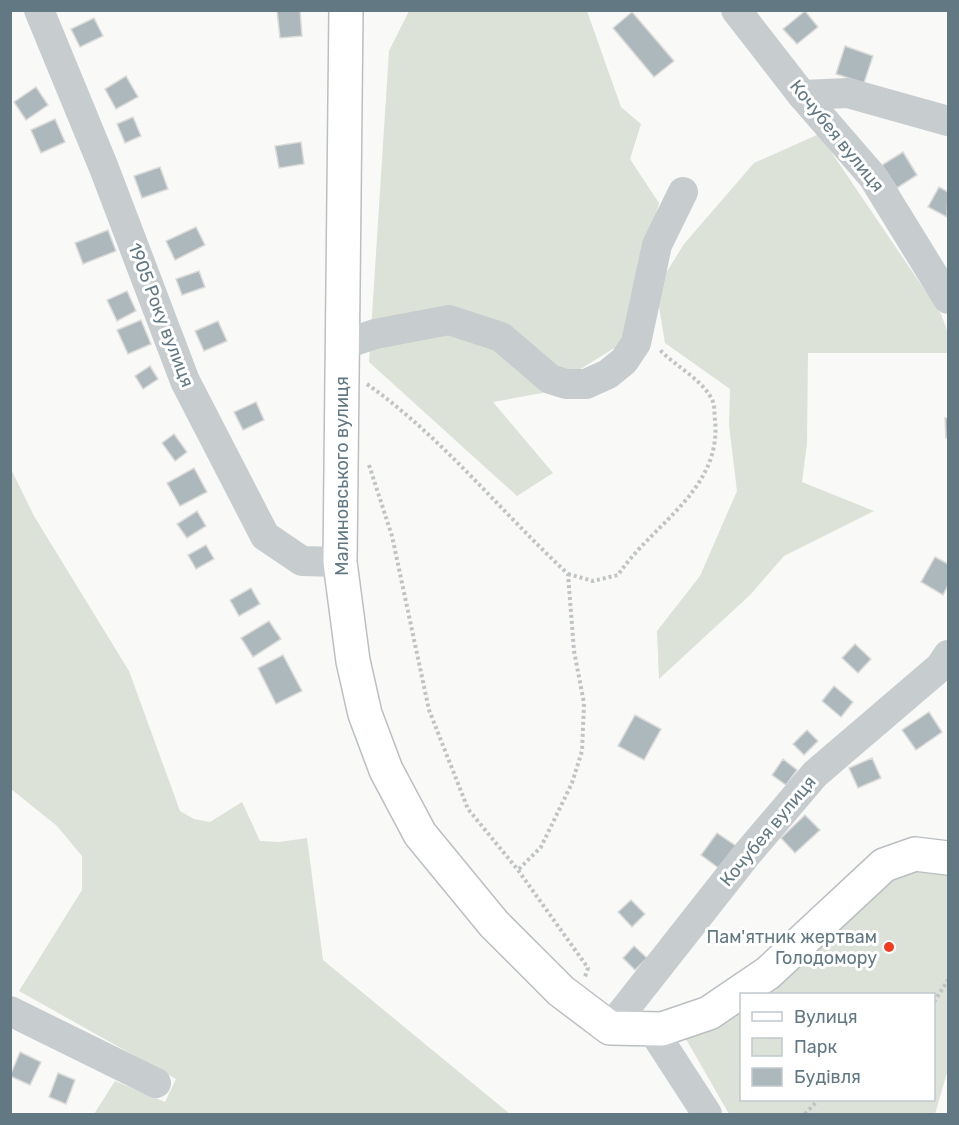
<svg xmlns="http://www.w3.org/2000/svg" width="959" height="1125" viewBox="0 0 959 1125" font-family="Rubik,sans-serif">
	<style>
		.green { fill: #dce2d7 }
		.building { fill: #adb8bc; stroke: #dbdbd9; stroke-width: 1.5 }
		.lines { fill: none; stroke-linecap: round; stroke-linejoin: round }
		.major-casing { stroke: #babfc2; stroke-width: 36 }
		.path { stroke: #c0c4c5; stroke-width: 4; stroke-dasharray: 3 3; stroke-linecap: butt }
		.minor { stroke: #c7cccf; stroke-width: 30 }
		.major { stroke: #fff; stroke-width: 33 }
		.poi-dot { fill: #f03b20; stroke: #fff; stroke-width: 2 }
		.labels { text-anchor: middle; stroke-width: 6; stroke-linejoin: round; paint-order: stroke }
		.street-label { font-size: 18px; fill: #627984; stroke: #fff }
		.poi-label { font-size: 18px; fill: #627984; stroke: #fff; text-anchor: end }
	</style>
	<rect width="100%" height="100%" fill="#f9f9f7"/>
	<g class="green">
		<path d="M409,11H587L621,107L641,124L630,159L659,203L624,342L542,393L493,402L553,473L517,496L369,362L389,51Z"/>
		<path d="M819,134L941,314L948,333V353H808L807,443L802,482L874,511L784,556L750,595L659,679L657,631L700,576L737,491L729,425L730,389L665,343L656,289L684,244L754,163Z"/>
		<path d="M10,467L34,516L129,671L180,811L194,819L210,822L242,802L260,841L279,842L307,838L323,960L510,1114H94L115,1081L165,1102L176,1079L19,991L82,890V856L57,826L11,789Z"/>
		<path d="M919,864L948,871V1069L935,1114H729L682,1032L741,1005L742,1100H934V994H756L865,891Z"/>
	</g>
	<g class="building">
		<path d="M300,10L302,36L280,38L277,11Z"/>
		<path d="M805,11L818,27L797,44L783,29Z"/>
		<path d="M632,12L674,61L654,77L613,28Z"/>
		<path d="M94,18L103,36L80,47L71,29Z"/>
		<path d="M845,46L873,56L864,83L836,74Z"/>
		<path d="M126,76L138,97L116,109L105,89Z"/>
		<path d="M36,87L48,105L26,120L14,102Z"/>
		<path d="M133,117L141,136L125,143L117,124Z"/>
		<path d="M55,119L65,142L41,153L31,130Z"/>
		<path d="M301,142L304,164L279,168L275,146Z"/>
		<path d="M903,152L917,175L897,188L882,165Z"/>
		<path d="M160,167L168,189L142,198L134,176Z"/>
		<path d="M939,187L948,192L947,217L928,207Z"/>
		<path d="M196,227L205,245L175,260L166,241Z"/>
		<path d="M108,230L116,251L83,264L75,243Z"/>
		<path d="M199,271L205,287L182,295L176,279Z"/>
		<path d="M127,291L136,311L117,321L107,300Z"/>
		<path d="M141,320L151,344L128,354L117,330Z"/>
		<path d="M218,321L227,341L204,351L195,331Z"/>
		<path d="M150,366L158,379L143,389L135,376Z"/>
		<path d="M256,402L264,420L243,430L234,412Z"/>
		<path d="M945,418H948V438H946Z"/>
		<path d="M174,434L187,452L175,461L162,443Z"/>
		<path d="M194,468L207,492L180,506L167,483Z"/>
		<path d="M197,511L206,526L187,538L177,524Z"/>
		<path d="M206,545L214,559L196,569L188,555Z"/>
		<path d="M935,557L948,564V585L943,595L921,582Z"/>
		<path d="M251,588L260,604L239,616L230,600Z"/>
		<path d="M269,621L281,639L253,657L241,638Z"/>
		<path d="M855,644L871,659L858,673L842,658Z"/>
		<path d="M283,655L302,691L276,704L258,668Z"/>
		<path d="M834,686L853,702L841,717L822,701Z"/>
		<path d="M929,712L942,732L916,750L902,730Z"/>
		<path d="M635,715L661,729L644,760L618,746Z"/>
		<path d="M807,730L818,741L804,755L793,744Z"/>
		<path d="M872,758L881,778L858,788L849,768Z"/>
		<path d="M783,759L797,770L786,785L772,775Z"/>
		<path d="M805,815L820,830L795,853L781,838Z"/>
		<path d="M717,833L736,846L720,869L701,855Z"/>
		<path d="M631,900L645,914L632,927L618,912Z"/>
		<path d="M634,946L647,958L635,970L623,958Z"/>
		<path d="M20,1052L41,1062L30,1085L10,1076Z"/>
		<path d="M58,1073L75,1080L66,1104L49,1097Z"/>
	</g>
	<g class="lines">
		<defs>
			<path id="major" d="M346,10L340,562L353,661L365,714L386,770L420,834L494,924L561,991L610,1028L662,1029L709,1013L768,973L884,865L915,854L948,858"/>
		</defs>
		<use href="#major" class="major-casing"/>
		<g class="path">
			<path d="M367,384C443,438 500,511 568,574L574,651L584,703L582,751L572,783L541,847L518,870"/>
			<path d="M369,465L392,536L429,710L468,809L518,870L588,968L585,977"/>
			<path d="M568,574L593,581L618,575C652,524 722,490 715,420C714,415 715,406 713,402C705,381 675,366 660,350"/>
			<path d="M934,1002L948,980"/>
			<path d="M805,1114L818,1100"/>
		</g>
		<g class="minor">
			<path d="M39,10L104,168L185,381L265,536L302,561L340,562"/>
			<path d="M736,10L802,95L873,177L948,299"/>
			<path d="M802,95L848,93L948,121"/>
			<path d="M342,345L375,334L449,320L501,337L550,379L566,384H586L608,374L624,361L636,343L657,245L683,192"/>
			<path d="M10,1011L156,1083"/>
			<path d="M610,1028L747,854L815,774L940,667L948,655"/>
			<path d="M652,1029L707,1114"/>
		</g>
		<use href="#major" class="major"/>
	</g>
	<circle class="poi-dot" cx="889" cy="947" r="6"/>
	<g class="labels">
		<g class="street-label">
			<text transform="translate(837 136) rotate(51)" y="6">Кочубея вулиця</text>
			<text transform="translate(161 315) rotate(69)" y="6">1905 Року вулиця</text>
			<text transform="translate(342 476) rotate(-90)" y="6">Малиновського вулиця</text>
			<text transform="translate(768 831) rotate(-50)" y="6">Кочубея вулиця</text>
		</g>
		<g class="poi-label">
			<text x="877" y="943">Пам'ятник жертвам<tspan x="877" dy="21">Голодомору</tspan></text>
		</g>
	</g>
	<rect width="959" height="1125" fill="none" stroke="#627984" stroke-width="24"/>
	<rect x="740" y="993" width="195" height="108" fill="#ffffff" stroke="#c0c9ce" stroke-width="1.5"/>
	<rect x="752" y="1012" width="30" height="9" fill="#ffffff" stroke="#c0c9ce" stroke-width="1.5"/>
	<text x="794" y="1023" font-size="18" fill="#627984">Вулиця</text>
	<rect x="752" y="1038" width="30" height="18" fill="#dce2d7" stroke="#c0c9ce" stroke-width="1.5"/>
	<text x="794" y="1053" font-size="18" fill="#627984">Парк</text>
	<rect x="752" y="1068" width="30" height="18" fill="#adb8bc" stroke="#c0c9ce" stroke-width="1.5"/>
	<text x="794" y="1083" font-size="18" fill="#627984">Будівля</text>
</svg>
